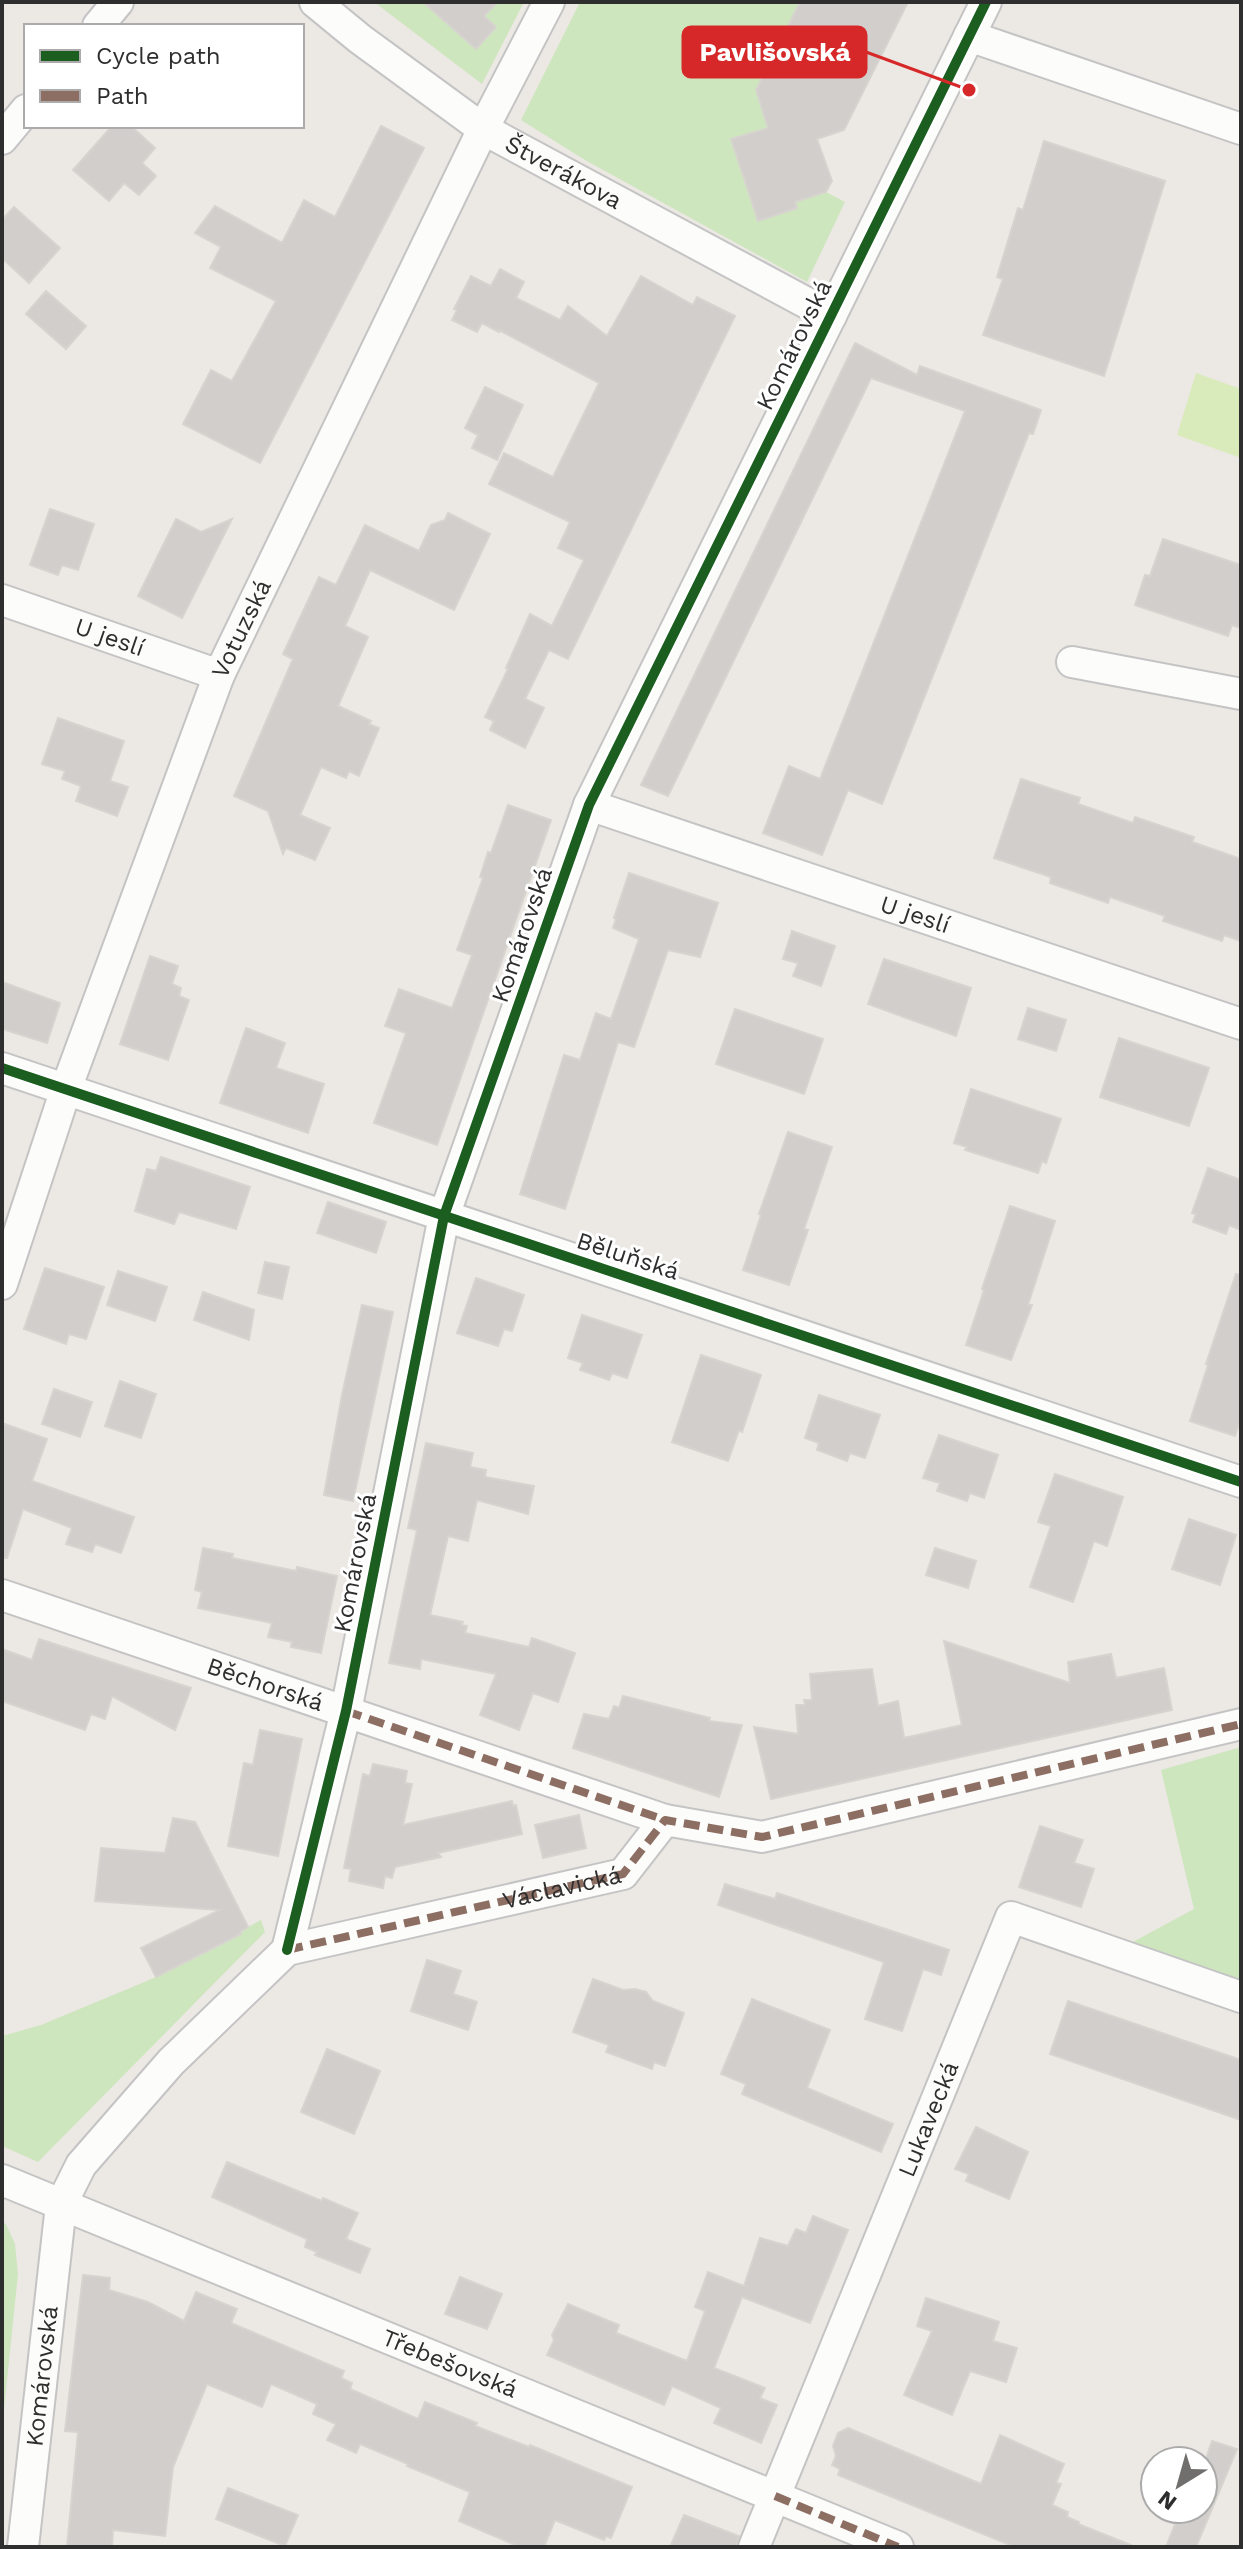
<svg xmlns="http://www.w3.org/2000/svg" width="1243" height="2549" viewBox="0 0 1243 2549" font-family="'Work Sans',sans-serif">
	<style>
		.green { fill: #cee6be }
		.pitch { fill: #d9eabb }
		.building { fill: #d1cecb; stroke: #d7d4d0; stroke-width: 2 }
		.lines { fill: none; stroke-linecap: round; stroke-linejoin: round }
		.street-casing { stroke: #c5c4c5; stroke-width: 34 }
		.street { stroke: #fcfcfb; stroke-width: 30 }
		.quiet { stroke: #8d6e63; stroke-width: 8; stroke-dasharray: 16 8; stroke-linecap: butt }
		.cycleway-casing { stroke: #fff; stroke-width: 15 }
		.cycleway { stroke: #1b5e20; stroke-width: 10 }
		.labels { text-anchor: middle; stroke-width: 6; stroke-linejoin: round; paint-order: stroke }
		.street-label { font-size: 24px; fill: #2e2e2e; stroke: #fff }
		.leader { fill: none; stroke: #d62828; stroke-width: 3 }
		.callout-dot { fill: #d62828; stroke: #fff; stroke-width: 3 }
		.callout { fill: #d62828; stroke: #d62828; stroke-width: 3 }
		.callout-label { font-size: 26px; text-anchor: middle; font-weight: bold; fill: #fff }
	</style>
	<rect width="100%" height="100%" fill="#ece8e4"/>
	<g class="green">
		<path d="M374,2H524L482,84Z"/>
		<path d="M580,2H800L756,90L768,127L731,140L758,221L796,208L795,202L826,192L845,202L807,282L585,160L521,120Z"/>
		<path d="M1241,1747V1984L1129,1944L1194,1909L1161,1770Z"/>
		<path d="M261,1920L265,1932L38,2162L2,2146V2036L41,2025L154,1978Z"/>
		<path d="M2,2222L6,2224L15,2244L18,2274L2,2429Z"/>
	</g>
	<path class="pitch" d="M1196,373L1241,389V458L1177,435Z"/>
	<g class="building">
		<path d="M423,2H498L484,16L496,27L476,49Z"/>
		<path d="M800,2H908L844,130L817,139L832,181L826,192L795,202L797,208L758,221L731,139L768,128L756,90Z"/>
		<path d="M112,126H131L155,148L142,163L156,176L139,195L124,183L109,201L73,170Z"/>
		<path d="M381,126L424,148L260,463L183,424L211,370L232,381L276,301L210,268L221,247L195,233L215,206L282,243L304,200L335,217Z"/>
		<path d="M1044,141L1165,181L1104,376L983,335L1003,279L997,277L1018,208L1023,210Z"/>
		<path d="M14,207L60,248L29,283L2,258V220Z"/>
		<path d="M500,269L524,282L516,298L560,320L568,306L607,336L641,276L693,305L697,297L735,316L568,659L549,650L525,699L544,708L525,748L490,730L494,721L485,717L508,669L506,668L530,614L552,626L584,560L558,548L570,522L489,484L504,453L553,477L599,383L499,330V332L482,323L477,332L452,320L457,310L454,309L471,276L491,286Z"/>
		<path d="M46,291L86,326L66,349L26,314Z"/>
		<path d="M855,343L917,375L920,366L1041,410L1033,434L1029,433L882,804L848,790L822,855L763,833L789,766L820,779L965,411L871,378L668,796L641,785Z"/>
		<path d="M485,387L523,405L497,460L472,448L478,435L465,428Z"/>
		<path d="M50,509L94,524L78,570L62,565L58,575L30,565Z"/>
		<path d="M448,513L490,534L454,610L370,570L345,626L368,637L338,706L371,721L369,724L379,728L359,776L349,771L346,778L321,767L300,815L330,828L315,860L286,848L283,854L268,811L234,796L293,659L283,654L319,577L336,585L365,525L419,551L431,525L445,520Z"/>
		<path d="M176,519L201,532L232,519L182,618L138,596Z"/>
		<path d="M1163,539L1241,565V628L1232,625L1228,636L1135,605L1145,575L1150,576Z"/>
		<path d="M58,718L124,741L110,781L128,787L117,816L76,801L81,786L62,779L65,771L42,764Z"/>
		<path d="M1021,779L1080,798L1078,804L1133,823L1135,817L1194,837L1192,842L1241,859V941L1224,935L1222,941L1163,921L1165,916L1110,897L1108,903L1050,883L1051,877L994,858Z"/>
		<path d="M508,805L551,820L437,1145L374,1123L406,1033L385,1026L399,989L452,1008L472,955L457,950L483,878L480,877L488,852L491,853Z"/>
		<path d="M629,873L718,903L700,957L668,950L634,1047L618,1042L565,1209L520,1194L564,1055L580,1060L596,1013L611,1019L639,939L613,928L616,919L614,918Z"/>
		<path d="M792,931L835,946L821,986L793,976L798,963L783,959Z"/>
		<path d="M150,956L178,966L172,984L181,988L179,996L189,1000L168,1060L120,1044Z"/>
		<path d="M884,959L971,988L956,1036L868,1004Z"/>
		<path d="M2,982L60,1003L47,1043L2,1029Z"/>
		<path d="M1028,1008L1066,1020L1056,1051L1018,1039Z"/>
		<path d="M735,1009L823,1039L804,1094L716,1064Z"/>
		<path d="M246,1028L285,1043L276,1068L324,1084L308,1133L220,1103Z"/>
		<path d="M1119,1038L1209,1068L1189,1126L1100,1097Z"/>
		<path d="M971,1089L1061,1119L1046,1163L1042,1161L1038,1173L965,1150L967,1147L954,1143Z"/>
		<path d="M788,1132L832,1147L804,1229L808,1230L789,1285L743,1270L761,1215L759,1214Z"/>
		<path d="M161,1157L250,1187L236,1229L179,1212L174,1224L135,1211L147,1169L156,1171Z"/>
		<path d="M1208,1168L1241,1180V1230L1229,1225L1226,1234L1193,1222L1196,1214L1192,1213Z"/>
		<path d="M328,1202L386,1222L376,1253L317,1233Z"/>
		<path d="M1010,1206L1055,1221L1028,1305H1032L1011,1360L966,1345L984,1290L982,1289Z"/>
		<path d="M265,1262L289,1267L282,1299L258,1293Z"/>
		<path d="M45,1268L104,1287L86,1339L69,1334L66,1344L24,1329Z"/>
		<path d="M118,1271L167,1287L155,1321L107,1305Z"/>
		<path d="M1236,1274L1241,1275V1418L1235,1436L1190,1421L1208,1365L1206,1364Z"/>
		<path d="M476,1278L524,1295L512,1331L504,1329L498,1346L457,1333Z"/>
		<path d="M203,1292L254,1310L249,1340L194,1320Z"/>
		<path d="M362,1305L393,1312L353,1501L324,1495L342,1395Z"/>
		<path d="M582,1315L642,1335L627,1378L612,1373L609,1380L580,1370L583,1363L568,1358Z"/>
		<path d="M701,1355L761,1375L742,1432L739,1430L728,1461L672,1442Z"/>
		<path d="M120,1381L156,1394L141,1438L105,1426Z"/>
		<path d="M54,1389L92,1402L80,1437L42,1424Z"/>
		<path d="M819,1395L880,1415L865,1458L850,1453L847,1461L817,1450L819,1443L805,1438Z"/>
		<path d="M2,1423L47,1439L32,1481L134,1517L121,1553L95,1544L92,1552L66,1544L72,1528L23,1509L7,1558H2Z"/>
		<path d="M939,1435L998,1455L984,1498L970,1493L967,1501L937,1491L940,1483L923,1478Z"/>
		<path d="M426,1443L473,1453L470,1467L486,1470L485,1477L534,1486L528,1514L477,1500L468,1541L448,1536L430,1615L463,1622L461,1625L467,1626L465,1633L529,1647L532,1638L575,1653L558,1702L533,1693L519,1730L480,1715L496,1674L421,1659L420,1669L389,1663L417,1530L408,1528Z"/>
		<path d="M1055,1474L1123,1497L1107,1546L1094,1541L1073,1602L1030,1587L1051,1526L1038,1522Z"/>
		<path d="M1189,1519L1236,1535L1220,1585L1172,1569Z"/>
		<path d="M203,1548L233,1554L232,1558L296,1571L297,1567L337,1576L321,1653L291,1647L292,1642L268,1637L272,1623L198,1608L202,1592L195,1590Z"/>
		<path d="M935,1548L976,1561L968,1588L926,1575Z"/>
		<path d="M39,1639L191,1688L175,1730L112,1696L105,1719L91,1714L85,1730L2,1701V1649L32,1660Z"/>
		<path d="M944,1641L1070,1683L1068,1662L1111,1654L1116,1678L1164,1668L1172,1710L771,1799L754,1727L798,1734L796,1705H805L804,1700H812L810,1674L872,1669L878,1706L898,1701L904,1738L962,1725Z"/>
		<path d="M623,1696L710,1718L709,1721L742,1725L719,1797L573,1748L584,1714L609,1719L614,1706L619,1708Z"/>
		<path d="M260,1730L302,1739L278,1856L228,1846L244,1763L253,1765Z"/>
		<path d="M373,1764L407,1771L405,1783L412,1784L403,1825L512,1801L513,1806L516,1805L522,1834L438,1853L441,1857L395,1867L392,1878L385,1876L383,1888L349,1881L351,1869L344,1868L363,1774L370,1776Z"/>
		<path d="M579,1815L586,1848L543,1858L535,1825Z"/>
		<path d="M173,1818L195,1822L248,1927L240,1932L241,1934L156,1977L141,1948L220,1910L95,1901L101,1848L165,1853Z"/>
		<path d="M1040,1826L1083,1840L1074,1863L1094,1869L1081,1907L1019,1887Z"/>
		<path d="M725,1884L775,1899L777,1893L949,1950L941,1975L923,1969L902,2031L865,2019L884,1962L718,1905Z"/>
		<path d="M427,1960L461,1971L453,1994L477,2002L468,2030L411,2011Z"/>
		<path d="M593,1979L623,1990L635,1989L646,1992L653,2001L684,2013L665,2066L654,2062L652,2069L606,2052L609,2045L573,2032Z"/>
		<path d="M752,1999L830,2030L807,2088L893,2124L881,2152L742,2094L746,2084L721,2074Z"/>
		<path d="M1068,2001L1241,2060V2120L1050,2054Z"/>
		<path d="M327,2049L380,2071L354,2134L301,2112Z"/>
		<path d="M976,2127L1028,2152L1009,2199L966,2181L969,2174L955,2169Z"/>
		<path d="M227,2162L322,2201L323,2198L358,2213L346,2239L370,2249L360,2273L315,2255L317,2252L305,2247L307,2239L212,2197Z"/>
		<path d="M813,2216L848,2230L810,2323L742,2297L714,2368L765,2388L760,2398L777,2405L761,2443L714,2423L721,2408L672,2386L664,2405L547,2355L554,2340L552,2335L568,2304L619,2325L616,2333L687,2361L705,2311L695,2307L708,2272L744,2286L760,2238L788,2246L796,2229L806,2233Z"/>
		<path d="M83,2275L110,2278L109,2290L148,2302L184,2321L196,2292L237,2309L231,2323L344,2371L341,2378L352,2383L350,2389L418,2419L425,2402L477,2423L475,2426L529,2447L530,2445L632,2487L611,2538L606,2536L604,2540L555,2520L544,2547H520L459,2521L470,2492L407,2466L408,2464L360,2444L356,2453L327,2440L336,2424L313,2414L317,2404L271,2384L262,2407L207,2384L173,2467L165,2536L113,2530L112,2547H67L78,2432L65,2431Z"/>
		<path d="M460,2277L502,2294L487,2329L445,2314Z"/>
		<path d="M926,2298L999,2322L993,2341L1017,2348L1006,2382L970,2371L952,2415L904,2395L932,2331L917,2326Z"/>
		<path d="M848,2428L981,2484L1000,2435L1064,2464L1056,2483L1061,2484L1052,2505L1068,2512L1067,2517L1079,2522L1078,2524L1131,2545L1130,2547H1015L838,2475L840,2469L832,2465L836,2456L833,2446L838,2433Z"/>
		<path d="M1212,2441L1237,2449L1196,2547H1166L1181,2509H1203V2468Z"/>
		<path d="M228,2488L298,2515L285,2546L216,2519Z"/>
		<path d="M684,2515L739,2536L736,2547H670Z"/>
	</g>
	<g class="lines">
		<defs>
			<g id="street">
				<path id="s1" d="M315,2L360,39L483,129L831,316"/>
				<path d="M98,26L118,2"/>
				<path d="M969,36L1241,129"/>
				<path d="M2,139L26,110"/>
				<path id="s2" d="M2,600L219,675"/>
				<path d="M1072,662L1241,694"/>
				<path id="s3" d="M589,805L1241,1024"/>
				<path d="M2,1068L1241,1482"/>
				<path id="s4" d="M2,1284L66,1089L219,675L483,129L549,2"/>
				<path id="s5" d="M2,1595L665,1820"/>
				<path d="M287,1950L346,1711L444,1216L589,805L986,2"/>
				<path id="s6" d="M2,2180L898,2547"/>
				<path id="s7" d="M23,2547L61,2205L81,2165L171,2062L287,1950L623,1874L665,1820L762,1837L1241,1724"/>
				<path id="s8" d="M754,2547L1011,1917L1241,1997"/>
			</g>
		</defs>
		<use href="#street" class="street-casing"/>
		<use href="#street" class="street"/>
		<g class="quiet">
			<path d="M346,1711L665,1820"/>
			<path id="s9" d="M287,1950L623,1874L665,1820L762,1837L1241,1724"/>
			<path d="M775,2496L898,2547"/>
		</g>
		<defs>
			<g id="cycleway">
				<path d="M2,1068L1241,1482"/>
				<path d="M287,1950L346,1711L444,1216L589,805L986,2"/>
			</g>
		</defs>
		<use href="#cycleway" class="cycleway-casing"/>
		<use href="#cycleway" class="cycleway"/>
	</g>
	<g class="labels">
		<g class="street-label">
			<text dy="8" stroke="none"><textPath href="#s1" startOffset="302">Štverákova</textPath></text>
			<text transform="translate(794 345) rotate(-64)" y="8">Komárovská</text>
			<text dy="8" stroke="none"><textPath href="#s4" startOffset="698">Votuzská</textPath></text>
			<text dy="8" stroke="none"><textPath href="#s2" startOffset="114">U jeslí</textPath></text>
			<text dy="8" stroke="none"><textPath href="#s3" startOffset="344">U jeslí</textPath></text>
			<text transform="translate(522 935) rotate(-71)" y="8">Komárovská</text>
			<text transform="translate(628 1256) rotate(18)" y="8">Běluňská</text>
			<text transform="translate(355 1563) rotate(-79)" y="8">Komárovská</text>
			<text dy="8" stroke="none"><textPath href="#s5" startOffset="278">Běchorská</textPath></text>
			<text dy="8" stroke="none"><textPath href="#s9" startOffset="282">Václavická</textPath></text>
			<text dy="8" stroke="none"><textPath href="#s8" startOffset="462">Lukavecká</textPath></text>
			<text dy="8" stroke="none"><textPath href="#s6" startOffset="484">Třebešovská</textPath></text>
			<text dy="8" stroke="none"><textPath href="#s7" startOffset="172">Komárovská</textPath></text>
		</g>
	</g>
	<path class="leader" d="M969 90L866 52"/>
	<circle class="callout-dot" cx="969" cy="90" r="8"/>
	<rect class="callout" x="683" y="27" width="183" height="50" rx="8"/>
	<g class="callout-label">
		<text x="775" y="61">Pavlišovská</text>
	</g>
	<rect width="1243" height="2549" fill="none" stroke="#2e2e2e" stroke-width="8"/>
	<rect x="24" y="24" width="280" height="104" fill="#ffffff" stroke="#ababab" stroke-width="2"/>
	<rect x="40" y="50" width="40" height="12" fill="#1b5e20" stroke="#ababab" stroke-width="2"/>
	<text x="96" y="64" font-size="24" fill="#2e2e2e">Cycle path</text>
	<rect x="40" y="90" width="40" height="12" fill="#8d6e63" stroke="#ababab" stroke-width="2"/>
	<text x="96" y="104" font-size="24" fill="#2e2e2e">Path</text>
	<g transform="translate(1179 2485) rotate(217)"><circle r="38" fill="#ffffff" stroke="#ababab" stroke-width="2"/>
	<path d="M0-6L14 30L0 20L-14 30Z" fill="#706f6e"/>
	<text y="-12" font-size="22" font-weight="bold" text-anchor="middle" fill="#2e2e2e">N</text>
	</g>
</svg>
